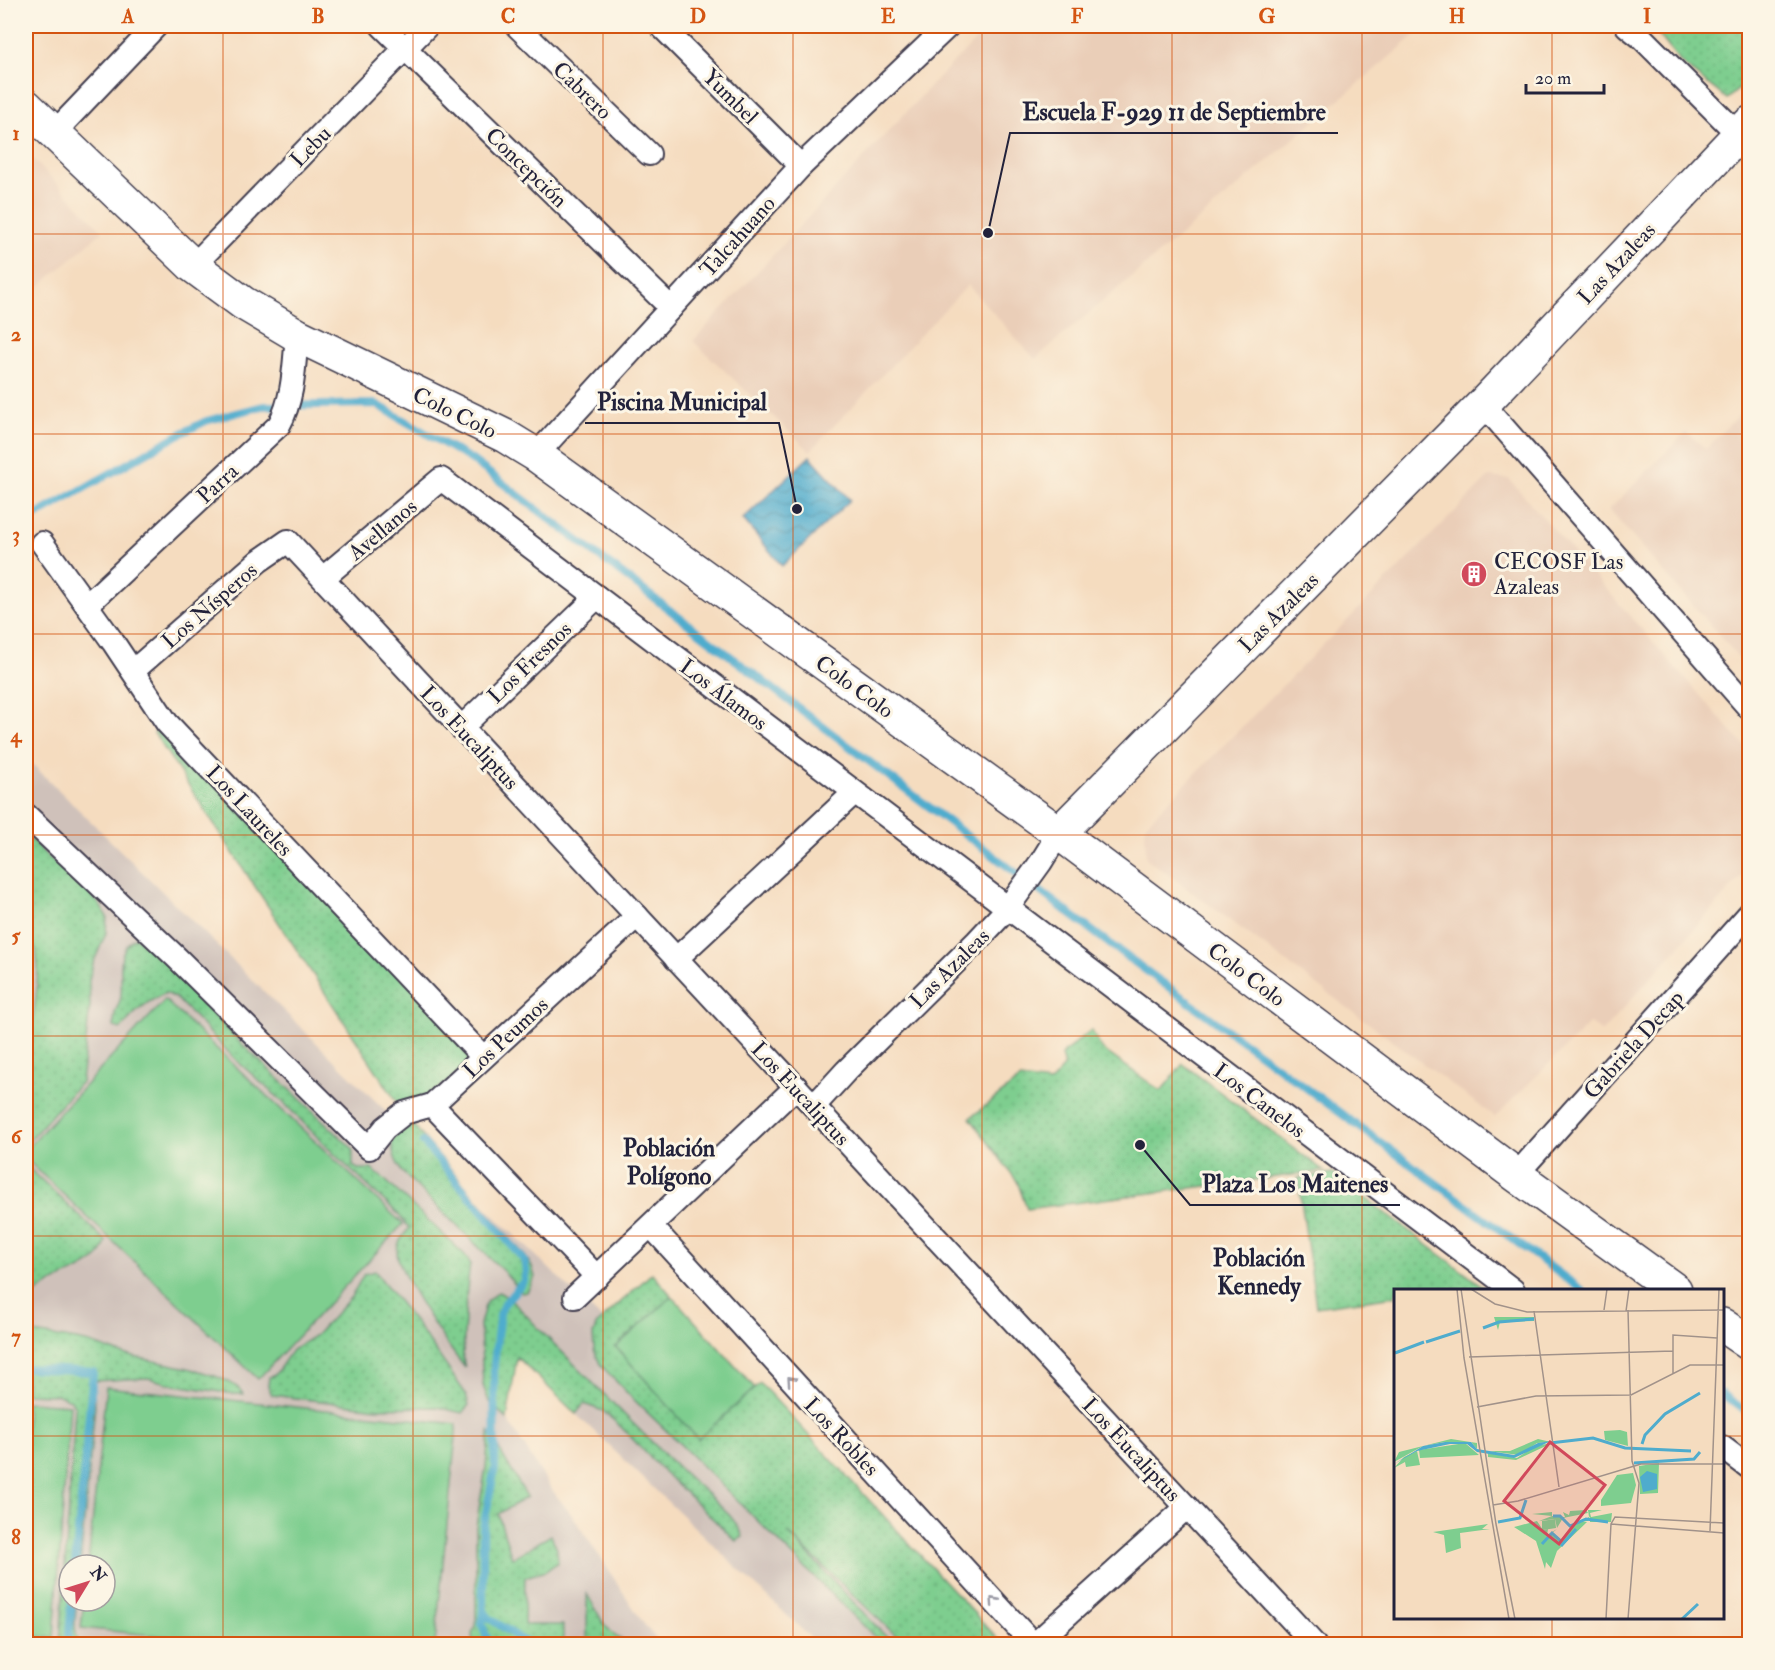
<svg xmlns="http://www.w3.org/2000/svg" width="1775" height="1670" viewBox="0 0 1775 1670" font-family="'IM FELL Double Pica',serif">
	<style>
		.built { fill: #eaceb8 }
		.industrial { fill: #cfc1ba; fill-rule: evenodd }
		.grass { fill: url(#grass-dots); stroke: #507865; stroke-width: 1.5 }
		.garden { fill: #7ece8f; stroke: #507865; stroke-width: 1.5 }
		.water { fill: url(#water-waves); stroke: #386784; stroke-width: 1.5 }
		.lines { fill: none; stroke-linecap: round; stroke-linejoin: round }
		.stream { stroke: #4faccd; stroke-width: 8 }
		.minor-casing { stroke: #423e4f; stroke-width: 26 }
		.secondary-casing { stroke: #423e4f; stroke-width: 36 }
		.minor { stroke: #fff; stroke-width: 22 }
		.secondary { stroke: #fff; stroke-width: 33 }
		.oneway { stroke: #9c9ca7 }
		.grid { fill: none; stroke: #d45411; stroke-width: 1.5; stroke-opacity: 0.55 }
		.labels { text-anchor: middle; stroke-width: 6; stroke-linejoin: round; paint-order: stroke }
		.street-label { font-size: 22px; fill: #22223b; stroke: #fcf5e5 }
		.poi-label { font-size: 22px; fill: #22223b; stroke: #fcf5e5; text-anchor: start }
		.neighbourhood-label { font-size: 24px; font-weight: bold; fill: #22223b; stroke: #fcf5e5 }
		.inset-river { fill: none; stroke: #4faccd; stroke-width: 3 }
		.inset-road { fill: none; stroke: #a1928a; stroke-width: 1.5 }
		.view { fill: #d1495b; fill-opacity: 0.15; stroke: #d1495b; stroke-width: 3 }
		.inset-edge { fill: none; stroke: #22223b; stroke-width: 3 }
		.leader { fill: none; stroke: #22223b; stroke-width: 2 }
		.callout-dot { fill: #22223b; stroke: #fcf5e5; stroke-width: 2 }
		.callout-label { font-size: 24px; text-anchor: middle; font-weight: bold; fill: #22223b; stroke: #fcf5e5; stroke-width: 6; stroke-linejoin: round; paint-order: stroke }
		.neatline { fill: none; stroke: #d45411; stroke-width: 2 }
		.grid-label { font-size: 20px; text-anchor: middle; font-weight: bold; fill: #d45411 }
	</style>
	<defs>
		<pattern id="grass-dots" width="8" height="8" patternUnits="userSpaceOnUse" patternTransform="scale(1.5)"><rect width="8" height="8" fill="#7ece8f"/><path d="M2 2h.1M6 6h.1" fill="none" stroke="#6db17c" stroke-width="1.8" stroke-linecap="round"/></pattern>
		<pattern id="water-waves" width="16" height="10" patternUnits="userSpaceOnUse" patternTransform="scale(1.5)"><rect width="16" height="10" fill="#4faccd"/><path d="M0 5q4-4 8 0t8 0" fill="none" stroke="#418ca8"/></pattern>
	</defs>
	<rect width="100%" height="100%" fill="#fcf5e5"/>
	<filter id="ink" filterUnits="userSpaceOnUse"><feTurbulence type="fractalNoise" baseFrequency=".0167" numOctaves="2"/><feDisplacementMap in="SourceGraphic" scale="12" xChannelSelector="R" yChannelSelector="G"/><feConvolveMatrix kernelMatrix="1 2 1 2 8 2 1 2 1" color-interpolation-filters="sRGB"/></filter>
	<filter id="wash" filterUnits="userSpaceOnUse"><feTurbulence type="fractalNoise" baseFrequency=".008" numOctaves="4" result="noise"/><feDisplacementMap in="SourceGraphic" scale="24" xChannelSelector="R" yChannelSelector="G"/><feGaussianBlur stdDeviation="1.35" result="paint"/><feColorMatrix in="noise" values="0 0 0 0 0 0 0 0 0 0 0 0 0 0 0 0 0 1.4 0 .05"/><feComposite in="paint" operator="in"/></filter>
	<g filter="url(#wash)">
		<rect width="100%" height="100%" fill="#f5dcbf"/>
		<g class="built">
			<path d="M990,26H1426L1035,359L968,285L810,451L693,341L938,78Z"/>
			<path d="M26,152L103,231L26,298Z"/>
			<path d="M1749,404V669L1609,510L1686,432L1706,449Z"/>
			<path d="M1489,477L1509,479L1750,752L1749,872L1740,878L1602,1032L1590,1023L1495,1117L1146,858L1145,825Z"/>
		</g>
		<path class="industrial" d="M26,758L395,1120L939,1644H817L516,1357L507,1419L552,1490L574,1518L644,1624L660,1644H26ZM69,1565H105V1601H69Z"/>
		<g class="grass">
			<path d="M1652,26H1740L1749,35V80L1727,99L1681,63Z"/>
			<path d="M167,723L483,1057L404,1113L154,733Z"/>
			<path d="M26,834L46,855L82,884L100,905L107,917L106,933L93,964L89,980L90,1006L81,1082L26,1144V1078L37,988L38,967L36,950L26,936Z"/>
			<path d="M136,937L155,952L239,1041L353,1149V1166L358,1169H371L383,1178L465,1255L470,1263L466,1298L463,1357L465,1368C449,1348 398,1275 397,1252C397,1242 404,1235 409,1228L397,1213L338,1158L282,1101L237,1061L176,998L166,993C146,1002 135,1011 121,1029L114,1027C114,1022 114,1017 115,1013C117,1007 121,1001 121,994C123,973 114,950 136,937Z"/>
			<path d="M1091,1030L1102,1049L1161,1091L1183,1064L1324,1171L1027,1209L1017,1181L970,1118L1020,1079L1050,1083L1064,1067L1061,1055Z"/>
			<path d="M412,1124L526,1257L532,1267L535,1277L527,1292L522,1293L507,1275L401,1171C389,1148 386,1137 412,1124Z"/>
			<path d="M26,1165L106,1241C101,1267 70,1272 50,1284C42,1289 35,1295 26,1299Z"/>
			<path d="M1332,1173L1481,1285L1488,1290H1396L1395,1296L1316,1307L1298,1178Z"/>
			<path d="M375,1271L423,1333L466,1394L469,1405L462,1413L437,1407L376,1408L272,1395L268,1386L269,1377L275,1375L292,1350L316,1335L351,1297L364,1274Z"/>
			<path d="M652,1273L672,1296L616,1347L698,1438L760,1383L1003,1644H905L788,1533L893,1644H882L676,1440L630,1396L600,1364L594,1350L593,1335L596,1325Z"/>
			<path d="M498,1292C512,1297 533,1324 545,1335C592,1381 637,1429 685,1474C702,1490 736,1515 743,1537L736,1541L661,1469L622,1428L603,1411L584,1404L576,1414L517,1357L507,1419L489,1402L483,1385L480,1324L486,1302Z"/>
			<path d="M26,1332C47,1335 69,1338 90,1343C103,1347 116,1353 130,1356C154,1362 232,1372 243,1394H235L175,1385L148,1378L93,1381L95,1405L80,1565H69V1601H77C75,1616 73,1630 79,1644H43L60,1643L75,1408L71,1400L58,1395L26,1394Z"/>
			<path d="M489,1432L527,1497L498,1514L512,1558L551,1535L557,1549L558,1562L546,1571L525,1577L524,1625H563V1644H473L472,1633L476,1626V1526L486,1467Z"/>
			<path d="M587,1594L604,1624L615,1636L629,1644H587Z"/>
		</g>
		<g class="garden">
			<path d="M165,1000L403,1224L258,1379L26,1159V1149Z"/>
			<path d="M672,1296L755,1388L698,1439L616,1347Z"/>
			<path d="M106,1387L457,1424L435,1644H241L81,1628L84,1601H105V1565H88Z"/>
			<path d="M26,1402L70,1405L54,1638L26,1636Z"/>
		</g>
		<path class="water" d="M810,456L850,500L782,566L743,519Z"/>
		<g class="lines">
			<g class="stream">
				<path d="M26,521L178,435L206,421L263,406L376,404L472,460L1107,942L1582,1290"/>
				<path d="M26,538V540"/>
				<path d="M423,1142L524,1260L526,1271L524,1281L504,1304L500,1313L498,1328L494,1365L495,1468L483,1529V1610L489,1618L528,1644"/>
				<path d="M26,1368L93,1372L75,1565"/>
				<path d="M1722,1394L1750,1414"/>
				<path d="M483,1610L482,1624L489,1644"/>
				<path d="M68,1644L72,1601"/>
			</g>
		</g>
	</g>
	<g filter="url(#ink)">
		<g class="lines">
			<defs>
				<g id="minor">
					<path d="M382,26L671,308"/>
					<path d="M517,26L649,154"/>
					<path d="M661,26L801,166"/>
					<path d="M1627,26L1642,38L1748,144"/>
					<path d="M54,133L156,26"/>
					<path d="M193,266L427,26"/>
					<path d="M1483,404L1750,709"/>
					<path d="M536,455L801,166L948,26"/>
					<path d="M42,543L113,642L167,723L483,1057"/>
					<path d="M323,578L441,479L1513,1290"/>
					<path d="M87,605L279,425C294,398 294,365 297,335"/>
					<path d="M133,671L259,561L288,541L1314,1644"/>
					<path d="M461,728L597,597"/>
					<path d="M26,815L177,958L369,1148L385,1128L404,1113L432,1105L637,916"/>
					<path d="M676,959L854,793"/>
					<path d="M432,1105L597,1277"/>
					<path d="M814,1106L846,1071L977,941L1007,909L1041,862L1059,833"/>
					<path d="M1516,1175L1750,913"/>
					<path d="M651,1226L1033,1644"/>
					<path d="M575,1297L796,1087"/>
					<path d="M1722,1447L1750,1468"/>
					<path d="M1035,1644L1187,1507"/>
				</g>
				<g id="secondary">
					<path d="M26,106L193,266L243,303L297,335L505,436L536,455L1059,833L1516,1175L1675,1290"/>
					<path d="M1059,833L1483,404L1750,123"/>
					<path d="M1722,1325L1750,1344"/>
				</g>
			</defs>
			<use href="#minor" class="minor-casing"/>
			<use href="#secondary" class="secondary-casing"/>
			<use href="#minor" class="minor"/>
			<use href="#secondary" class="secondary"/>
		</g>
		<defs><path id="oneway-chevron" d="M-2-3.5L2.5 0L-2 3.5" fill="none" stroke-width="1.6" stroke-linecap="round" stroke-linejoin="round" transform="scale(1.5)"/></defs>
		<g class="oneway">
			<use href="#oneway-chevron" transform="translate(791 1380) rotate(-132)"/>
			<use href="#oneway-chevron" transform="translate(994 1601) rotate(-132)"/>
		</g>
	</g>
	<path class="grid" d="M223,26V1644M413,26V1644M603,26V1644M793,26V1644M982,26V1644M1172,26V1644M1362,26V1644M1552,26V1290M26,234H1750M26,434H1750M26,634H1750M26,835H1750M26,1036H1750M26,1236H1750M26,1436H1396M1722,1436H1750M1552,1618V1644"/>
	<defs>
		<symbol id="building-disc" viewBox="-11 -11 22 22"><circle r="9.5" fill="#d1495b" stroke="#fcf5e5"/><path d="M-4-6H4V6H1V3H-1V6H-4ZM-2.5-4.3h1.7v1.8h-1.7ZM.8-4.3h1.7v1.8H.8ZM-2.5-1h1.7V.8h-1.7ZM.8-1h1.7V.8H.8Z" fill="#fff"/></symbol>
	</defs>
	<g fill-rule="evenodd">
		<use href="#building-disc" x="1459" y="559" width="30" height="30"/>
	</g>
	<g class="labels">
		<g class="street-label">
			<text transform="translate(583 90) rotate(44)" y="8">Cabrero</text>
			<text transform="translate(731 96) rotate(45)" y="8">Yumbel</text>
			<text transform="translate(310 146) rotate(-46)" y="8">Lebu</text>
			<text transform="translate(527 167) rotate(44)" y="8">Concepción</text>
			<text transform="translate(737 236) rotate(-48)" y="8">Talcahuano</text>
			<text transform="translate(1616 263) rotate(-47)" y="8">Las Azaleas</text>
			<text transform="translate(455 412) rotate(26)" y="8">Colo Colo</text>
			<text transform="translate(217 483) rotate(-43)" y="8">Parra</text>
			<text transform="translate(382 529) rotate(-40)" y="8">Avellanos</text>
			<text transform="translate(209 605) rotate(-41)" y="8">Los Nísperos</text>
			<text transform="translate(1278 612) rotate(-45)" y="8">Las Azaleas</text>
			<text transform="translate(529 662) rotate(-44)" y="8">Los Fresnos</text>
			<text transform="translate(855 686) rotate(36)" y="8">Colo Colo</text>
			<text transform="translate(724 694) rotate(37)" y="8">Los Álamos</text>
			<text transform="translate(470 737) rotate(47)" y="8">Los Eucaliptus</text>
			<text transform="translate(250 810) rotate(47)" y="8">Los Laureles</text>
			<text transform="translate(949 968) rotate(-45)" y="8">Las Azaleas</text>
			<text transform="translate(1247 974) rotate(37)" y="8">Colo Colo</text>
			<text transform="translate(505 1037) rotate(-43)" y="8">Los Peumos</text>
			<text transform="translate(1633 1044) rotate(-48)" y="8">Gabriela Decap</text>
			<text transform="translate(801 1093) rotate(47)" y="8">Los Eucaliptus</text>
			<text transform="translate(1260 1100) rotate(37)" y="8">Los Canelos</text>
			<text transform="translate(842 1436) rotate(47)" y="8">Los Robles</text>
			<text transform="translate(1132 1449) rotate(47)" y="8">Los Eucaliptus</text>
		</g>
		<g class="poi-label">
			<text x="1494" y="569">CECOSF Las<tspan x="1494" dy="25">Azaleas</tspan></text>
		</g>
		<g class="neighbourhood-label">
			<text x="669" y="1156">Población<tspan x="669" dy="28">Polígono</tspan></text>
			<text x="1259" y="1266">Población<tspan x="1259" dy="28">Kennedy</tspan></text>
		</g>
	</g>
	<g transform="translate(1394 1289)">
		<rect width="330" height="330" fill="#f5dcbf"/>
		<path d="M100,28H140V32L106,33L104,41ZM57,150L83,154V160L77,153H51L29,157L0,173L5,163ZM144,150L157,153L143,154L125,166L94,162H116ZM71,154L85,166L26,169L25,161ZM158,154L122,171L94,168V164L123,169L141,157ZM23,162L26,176L12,178L11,173L0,179L10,168ZM265,174L264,204L246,205L245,177ZM192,221L194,224L169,229L163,239L161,230L145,232L158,227L138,225L158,223V227L167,228H171L169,223L175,226L176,222ZM194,221H208L196,224L197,228L218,224L217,233H196V227L194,232H188L193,233L163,262L157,279L152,273L151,280L142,252L120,238L143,232L149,241L154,240L153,246L163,240L158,244L167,252L178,240L170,232L177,236L188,232L195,228ZM94,235L88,240H96L66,244L67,259L52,264L50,246L39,243Z" fill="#7ece8f"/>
		<path d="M226,141L233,143L234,157L211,151L210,142ZM239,184L242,196L237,214L207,217V211L223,186ZM161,230L162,239L149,241L153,245L147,252L136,242L143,235L148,241V232Z" fill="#7ece8f"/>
		<path d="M157,152L120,169L83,163L73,155H56L23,162L0,175L29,157L51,153H77L83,160L120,166L144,154ZM253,182L263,185V200L249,203L246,188Z" fill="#4faccd"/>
		<path class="inset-river" d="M89,39L105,33L140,30M32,53L66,42M1,64L30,53M156,154L199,149L231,159L297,162M248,155L251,146L271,125L306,104M240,174L300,170L306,163M159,227H166L176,237L192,230L214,233M104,233L126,229L132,211M148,255L158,244L167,252M167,257L182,240M288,330L304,315"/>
		<path class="inset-road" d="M63,0L70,69L115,330M67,0L102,235L121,330M77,0L101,15L133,23L330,21M210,21L213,0M234,21L238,172L245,194L234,330M140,22L165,198M232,22L235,0M75,68L279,62M279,85V46L323,49M83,118L142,107L237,106L296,76H330M99,216L124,212L247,175H330M217,235L330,244M316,242L325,0M212,330L217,235L221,228L330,234"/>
		<path class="view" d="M156,153L211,196L165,255L110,212Z"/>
		<rect width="330" height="330" class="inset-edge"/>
	</g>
	<path class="leader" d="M988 233L1010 133H1338M797 509L779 423H585M1140 1145L1190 1205H1400"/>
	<g class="callout-dot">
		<circle cx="988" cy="233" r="6"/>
		<circle cx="797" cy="509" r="6"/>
		<circle cx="1140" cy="1145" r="6"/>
	</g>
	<g class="callout-label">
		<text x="1174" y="120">Escuela F-929 11 de Septiembre</text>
		<text x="682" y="410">Piscina Municipal</text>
		<text x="1295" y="1192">Plaza Los Maitenes</text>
	</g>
	<rect width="1775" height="1670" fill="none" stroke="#fcf5e5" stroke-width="66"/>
	<g transform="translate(87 1583) rotate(52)"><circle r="28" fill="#fcf5e5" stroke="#a5a1a1" stroke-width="1.5"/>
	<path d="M0-4.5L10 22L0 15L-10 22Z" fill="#d1495b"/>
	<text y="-9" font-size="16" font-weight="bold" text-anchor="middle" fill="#22223b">N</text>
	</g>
	<path d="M1526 84v9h78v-9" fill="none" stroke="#22223b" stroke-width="3"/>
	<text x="1535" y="84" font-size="18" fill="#22223b" stroke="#fcf5e5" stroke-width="4.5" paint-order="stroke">20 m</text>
	<rect x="33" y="33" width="1709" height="1604" class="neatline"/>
	<g class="grid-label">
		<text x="128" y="23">A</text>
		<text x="318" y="23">B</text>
		<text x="508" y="23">C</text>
		<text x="698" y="23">D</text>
		<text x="888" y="23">E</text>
		<text x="1077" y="23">F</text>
		<text x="1267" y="23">G</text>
		<text x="1457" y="23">H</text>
		<text x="1647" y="23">I</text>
		<text x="16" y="140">1</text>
		<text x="16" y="341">2</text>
		<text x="16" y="541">3</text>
		<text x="16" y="742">4</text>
		<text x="16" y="942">5</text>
		<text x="16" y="1143">6</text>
		<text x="16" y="1343">7</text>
		<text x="16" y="1544">8</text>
	</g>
</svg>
